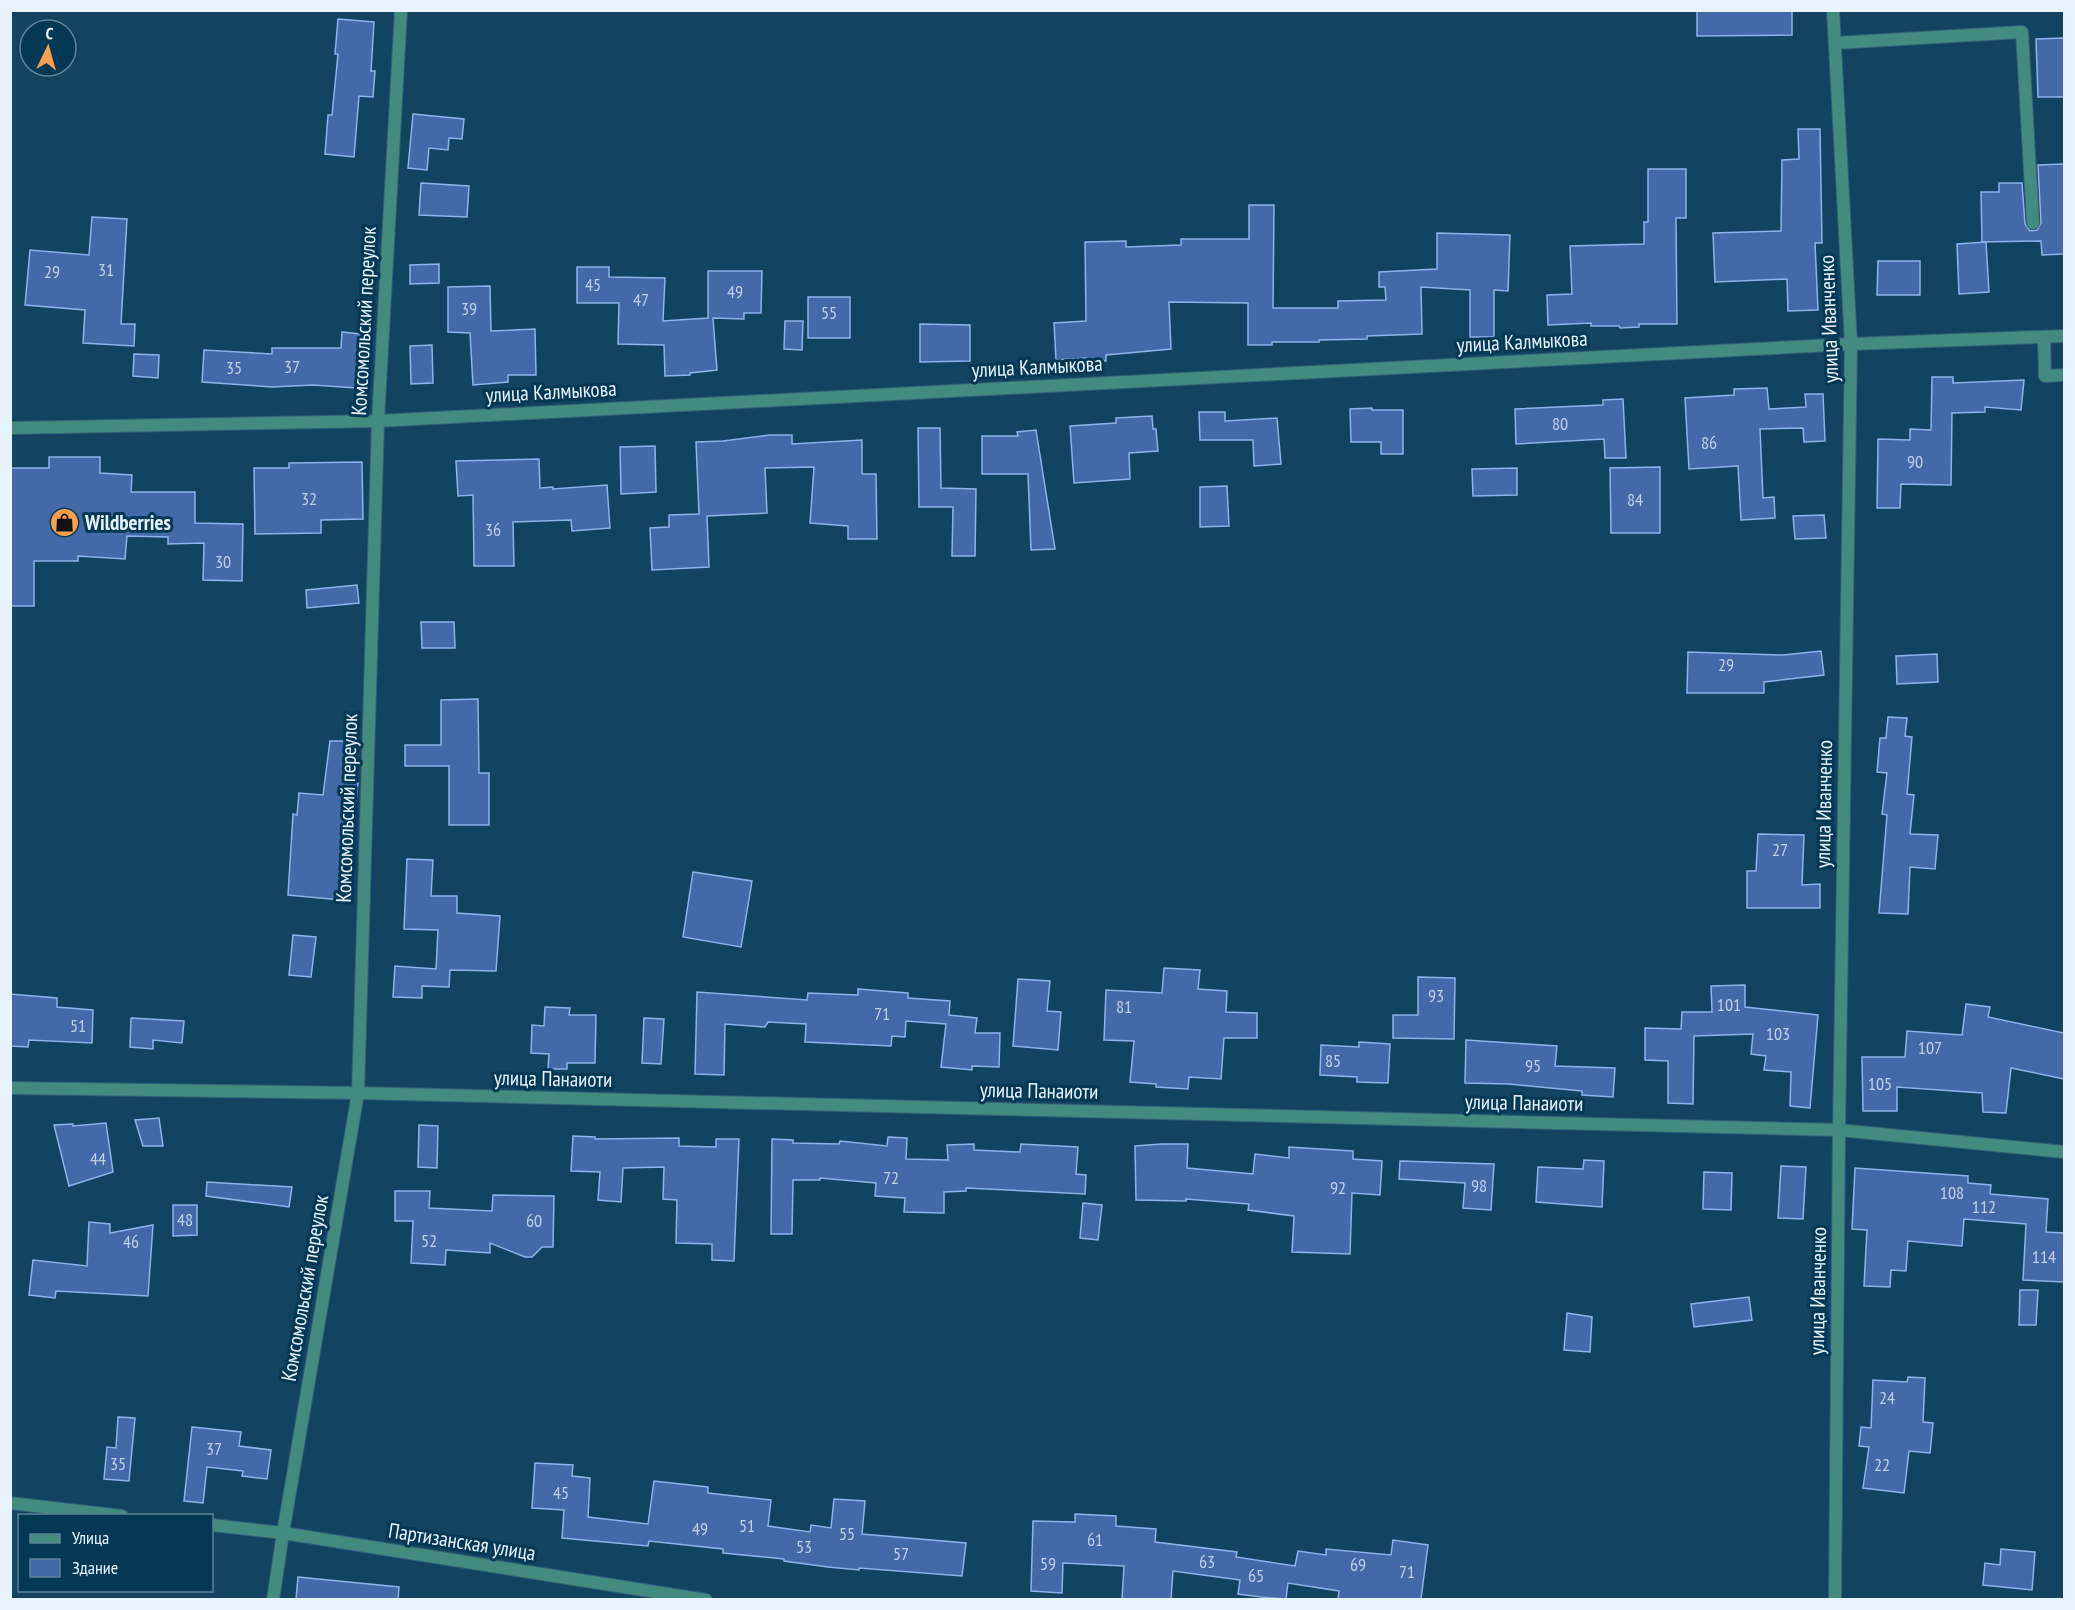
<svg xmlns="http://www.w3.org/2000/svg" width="2075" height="1610" viewBox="0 0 2075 1610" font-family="'PT Sans Narrow',sans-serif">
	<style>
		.building { fill: #4469a9; stroke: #90b2eb; stroke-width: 1.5 }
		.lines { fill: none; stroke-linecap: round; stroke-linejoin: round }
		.lane-casing { stroke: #345f7a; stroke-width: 14 }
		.street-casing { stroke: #345f7a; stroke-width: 14 }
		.lane { stroke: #428b7e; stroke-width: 12 }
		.street { stroke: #428b7e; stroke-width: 12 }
		.labels { text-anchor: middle; stroke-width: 6; stroke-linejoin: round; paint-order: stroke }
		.number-label { font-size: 18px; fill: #bfd1e8 }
		.street-label { font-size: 21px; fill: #e8f4fd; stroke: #043855 }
		.poi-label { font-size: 21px; font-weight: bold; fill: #e8f4fd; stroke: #043855; text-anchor: start }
	</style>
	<rect width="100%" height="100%" fill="#124361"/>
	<g class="building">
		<path d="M1697,10L1792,11V35L1697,36Z"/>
		<path d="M338,19L374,22L371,71H375L373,97L359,96L354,157L325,154L328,115H332L338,54H335Z"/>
		<path d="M2064,38V97H2038L2036,39Z"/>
		<path d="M413,114L464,119L462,139L449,138L448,150L429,148L427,170L408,168Z"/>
		<path d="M1798,129H1820L1822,243H1815L1818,310L1788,311L1787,279L1715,282L1713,233L1781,231L1782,160L1799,159Z"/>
		<path d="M2064,164V254L2042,255L2041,241L1982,242L1981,192H1999V183H2022L2025,224L2030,231L2037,230L2041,223L2038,165Z"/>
		<path d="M1648,169H1686V218H1676L1677,324H1639V327L1620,328L1619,326H1591V323L1548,325L1547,295L1572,294L1570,246L1644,244V222H1648Z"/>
		<path d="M421,183L469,186L467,217L419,215Z"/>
		<path d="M1249,205H1274L1273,308H1338V301L1386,300L1385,287H1379V272L1437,269V233L1510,235L1508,291L1494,290V337H1470V290L1421,287L1422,334L1367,336V339L1319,340V342H1272V345H1248V303L1169,302L1171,349L1106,355V361H1087V358L1056,360L1054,323L1086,321L1085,242L1126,241V247L1181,245V239H1249Z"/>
		<path d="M92,217L127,219L121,324H135L134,346L83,343L85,310L25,305L30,250L89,255Z"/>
		<path d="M1986,242L1989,292L1959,294L1957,244Z"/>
		<path d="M1878,261H1920V295H1877Z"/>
		<path d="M439,264V283L410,284V265Z"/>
		<path d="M577,267H609V277L665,278L663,321L708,318V271H762L761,313H744V319L713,318L717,370L690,373V375L665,376L664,345L618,344L619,303H577Z"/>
		<path d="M490,286L491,331L535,329L536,375H508V382L473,385L470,333L448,332V287Z"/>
		<rect x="808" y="297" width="42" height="41"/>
		<path d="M785,321H803L802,350L784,349Z"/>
		<path d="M920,324L970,325V361L920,362Z"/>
		<path d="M342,332L360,334L356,388L313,385L272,387L202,382L204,350L272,354V348H341Z"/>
		<path d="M432,345L433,383L411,384L410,346Z"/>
		<path d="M134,354L159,355L158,378L133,376Z"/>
		<path d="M1932,377H1953V383L2024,380L2021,410L1985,407V412L1952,413L1951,485L1901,484L1900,508H1877L1878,439L1910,440V429L1931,430Z"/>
		<path d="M1767,388L1769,409L1806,407L1805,394H1823L1825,441L1804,442L1803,428L1760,429L1763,498L1774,497L1775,518L1741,520L1738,466L1689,469L1685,398L1734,395V389Z"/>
		<path d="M1623,399L1626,458H1605L1604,439L1516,444L1515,409L1603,405V400Z"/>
		<path d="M1372,408V410H1403V454H1381V442H1351L1350,409Z"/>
		<path d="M1199,412H1225V421L1277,418L1281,464L1254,466L1253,440H1200Z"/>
		<path d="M1152,416L1153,429H1156L1158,451L1129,453L1130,479L1074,483L1070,426L1116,423V418Z"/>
		<path d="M918,428H940L941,488L976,489L975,556H952L953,507H919Z"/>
		<path d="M1036,430L1043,474L1055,549L1031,550L1028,474H982V436H1018L1017,432Z"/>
		<path d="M770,435H792V444L862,440V474H876L877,539H848V526L810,523L814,467L765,468L767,513L707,516L709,567L652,570L650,528L669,527V515L699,514L696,442L723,441Z"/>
		<path d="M655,446L656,492L621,494L620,447Z"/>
		<path d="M49,457H100V473L132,475L131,492H195V523L243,524L242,581L203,580L204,543L168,544V537L127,536L125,559L78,556V561H34V606H10V468H49Z"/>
		<path d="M539,459L540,488L553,487V489L607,485L610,528L572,531L571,520L513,522L514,566H474L473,495L458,496L456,461Z"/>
		<path d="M362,462L363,519L321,520V533L255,534L254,468H289V463Z"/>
		<path d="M1660,467V533H1611L1610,468Z"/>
		<path d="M1517,468V495L1473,496L1472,469Z"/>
		<path d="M1227,486L1229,526L1200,527V487Z"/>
		<path d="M1824,515L1826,538L1795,539L1793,516Z"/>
		<path d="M357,585L359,603L307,608L306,590Z"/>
		<path d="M421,622H454L455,648H422Z"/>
		<path d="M1821,651L1824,675L1764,682V693H1687L1688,652L1783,655Z"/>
		<path d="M1937,654L1938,682L1897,684L1896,656Z"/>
		<path d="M478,699L479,773H489V825H449V766H405V745H441V700Z"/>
		<path d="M1888,717L1907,718L1905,736L1912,737L1907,794L1914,795L1910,834L1938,835L1935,869L1910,867L1908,914L1879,913L1887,815L1882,814L1887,773L1877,772L1880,738H1886Z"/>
		<path d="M330,741H357L356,783H358L355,811H353L349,853H346L341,900L288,895L293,814L297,815L299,793L323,795Z"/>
		<path d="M1758,834L1804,835L1802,885L1820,884V908H1747V871H1756Z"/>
		<path d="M407,859L433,860L431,896H457V913L500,916L496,971L450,970L449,987L422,986V998L393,997L395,966L436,969L438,930L404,929Z"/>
		<path d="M693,872L752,881L741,947L683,937Z"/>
		<path d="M293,935L316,937L311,977L289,975Z"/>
		<path d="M1164,968L1200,970L1198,989L1227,991L1226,1012L1257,1013V1038H1224L1221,1079L1189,1077L1188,1089L1156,1087V1084L1130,1082L1134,1041L1104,1040L1106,990L1162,993Z"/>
		<path d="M1418,977L1455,978L1454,1039L1393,1038V1015H1418Z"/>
		<path d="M1018,979L1050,981L1047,1011L1061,1012L1058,1050L1013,1046Z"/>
		<path d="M1745,985V1007L1818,1015L1810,1108L1790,1106L1791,1072L1764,1070L1766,1056L1751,1054L1753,1034L1694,1036L1693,1104L1668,1103V1061L1645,1060V1028L1681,1029L1682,1012H1712L1711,986Z"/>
		<path d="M858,989L908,993V998L950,1001L949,1015L977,1018L975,1033H1000L999,1067L972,1066V1070L941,1067L946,1024L906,1021L905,1037L892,1036L891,1046L805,1042L806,1024L768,1022L765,1027L725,1024L724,1075L695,1074L697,992L807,1000L808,993L858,995Z"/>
		<path d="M10,994L57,998V1007L93,1010L92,1043L29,1040L28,1047L10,1046Z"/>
		<path d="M1966,1004L1990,1007L1988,1017L2064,1033V1079L2011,1068L2006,1113L1983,1112L1982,1093L1897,1087V1111H1863L1862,1057H1905L1907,1031L1962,1035Z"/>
		<path d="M545,1007L570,1008L569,1015H596L595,1063H567V1069H548L549,1054L531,1053L532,1025L544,1026Z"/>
		<path d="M131,1018L184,1021L182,1043L153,1040V1049L130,1047Z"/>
		<path d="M644,1018L664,1019L661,1064L642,1063Z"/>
		<path d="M1466,1040L1557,1046L1555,1066L1615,1068L1613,1097L1582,1095V1091L1509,1084L1465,1083Z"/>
		<path d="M1359,1042L1390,1044L1388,1083L1357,1082V1077L1320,1075L1321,1045L1359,1047Z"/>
		<path d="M159,1118L163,1146H143L135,1120Z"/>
		<path d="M106,1123L113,1172L69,1186L54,1125L73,1124V1126Z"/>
		<path d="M419,1125L438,1126L437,1168L418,1167Z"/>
		<path d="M573,1136L595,1137V1139L679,1138V1146L716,1147V1139H739L734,1261L712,1260V1244L676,1243L677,1200L663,1199L664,1167L623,1168L621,1202L598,1200L600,1172L571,1171Z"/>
		<path d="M888,1137L907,1138L906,1159L948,1160L947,1145L974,1144V1150L1020,1152L1021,1144L1078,1147L1076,1174L1086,1175L1085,1194L966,1188V1191L944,1192V1213L904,1212L905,1198L875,1196L876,1183L820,1178V1180H793L792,1234H771L772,1139L793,1140V1143L839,1144L840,1141L887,1146Z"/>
		<path d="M1161,1144H1188L1187,1168L1253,1174L1255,1154L1289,1158V1147L1353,1151V1159L1382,1161L1380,1195L1352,1193L1350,1254L1292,1252L1294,1216L1248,1210L1249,1204L1186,1199V1201L1136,1200L1135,1146Z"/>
		<path d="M1584,1160L1604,1161L1602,1207L1536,1202L1538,1167L1583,1169Z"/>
		<path d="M1400,1161L1494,1164L1491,1210L1463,1208L1465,1183L1399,1179Z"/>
		<path d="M1781,1166L1806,1167L1803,1219L1778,1218Z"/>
		<path d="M1855,1168L1968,1176V1183L1991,1185L1990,1194L2048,1199L2046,1232L2064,1233V1282L2023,1280L2026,1224L1964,1219L1962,1246L1908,1241L1906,1271L1891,1270L1890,1287L1864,1286L1867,1230L1852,1229Z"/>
		<path d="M1704,1172L1732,1173L1731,1210L1703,1209Z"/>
		<path d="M207,1182L292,1187L289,1207L206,1196Z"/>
		<path d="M395,1191H430L429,1208L492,1211L493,1195L554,1196L553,1247H542L532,1257H525L490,1243V1253L446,1250L445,1265L411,1263L413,1221H395Z"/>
		<path d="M1083,1203L1102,1205L1098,1240L1080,1238Z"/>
		<path d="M173,1205H197V1235L173,1236Z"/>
		<path d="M89,1222L110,1224V1233L153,1225L148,1296L56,1291L55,1298L29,1295L33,1260L87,1266Z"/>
		<path d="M2020,1290H2038L2036,1325H2019Z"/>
		<path d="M1749,1297L1752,1320L1694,1327L1691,1304Z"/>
		<path d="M1567,1313L1592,1317L1590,1352L1564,1350Z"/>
		<path d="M1908,1377L1925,1378L1923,1422L1933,1423L1930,1453L1909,1451L1904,1493L1863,1488L1869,1447L1859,1446L1861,1427L1871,1428L1873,1380L1907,1382Z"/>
		<path d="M118,1417L135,1418L129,1481L104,1479L107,1447L116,1448Z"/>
		<path d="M192,1427L241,1432L239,1446L271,1450L267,1479L242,1476L243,1471L207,1467L203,1503L184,1501Z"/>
		<path d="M535,1463L573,1465L572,1476L590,1478L588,1517L648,1524L654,1481L708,1487V1493L771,1500L768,1526L810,1532L811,1525L831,1528L834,1499L865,1501L862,1534L966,1543L962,1576L859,1568V1570L828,1567L784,1561V1559L723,1553V1549L649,1541L648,1546L562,1538L564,1510L532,1508Z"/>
		<path d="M1075,1514L1116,1516V1526L1156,1529L1155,1542L1237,1552L1236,1557L1295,1566L1298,1551L1326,1555V1549L1391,1555L1393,1540L1428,1545L1421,1599H1338L1339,1591L1288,1583L1286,1599L1261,1597L1238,1594L1240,1580L1173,1571L1171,1599H1122L1124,1566L1063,1563L1062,1593L1031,1591L1033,1521L1075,1522Z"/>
		<path d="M2001,1549L2035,1552L2032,1590L1983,1585L1985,1563L2000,1565Z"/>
		<path d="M298,1577L399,1587L398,1599H296Z"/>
	</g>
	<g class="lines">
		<defs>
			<g id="lane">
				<path d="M1835,43L2022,32L2033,223"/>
				<path d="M2044,337L2045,376L2064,375"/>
			</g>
			<g id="street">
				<path d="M1833,10L1851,344L1839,1130L1835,1600"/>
				<path d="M10,428L378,421L1851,344L2064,336"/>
				<path d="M10,1088L358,1093L1839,1130L2064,1152"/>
				<path d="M10,1503L122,1516"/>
				<path d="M212,1525L283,1533L706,1600"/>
				<path d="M273,1600L283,1533L358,1093L378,421L401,10"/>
			</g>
		</defs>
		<use href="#lane" class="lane-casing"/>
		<use href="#street" class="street-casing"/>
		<use href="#lane" class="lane"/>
		<use href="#street" class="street"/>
	</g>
	<defs>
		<symbol id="shop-disc" viewBox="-11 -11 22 22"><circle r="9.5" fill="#f99f4d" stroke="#043855"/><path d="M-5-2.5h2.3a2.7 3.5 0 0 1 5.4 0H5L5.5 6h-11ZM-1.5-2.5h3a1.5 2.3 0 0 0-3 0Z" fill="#111"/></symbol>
	</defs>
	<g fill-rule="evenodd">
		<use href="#shop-disc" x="48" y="506" width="33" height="33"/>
	</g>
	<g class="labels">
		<g class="number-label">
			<text x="106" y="276">31</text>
			<text x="52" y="278">29</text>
			<text x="593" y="291">45</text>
			<text x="735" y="298">49</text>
			<text x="641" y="306">47</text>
			<text x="469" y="315">39</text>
			<text x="829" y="319">55</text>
			<text x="292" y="373">37</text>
			<text x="234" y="374">35</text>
			<text x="1560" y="430">80</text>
			<text x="1709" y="449">86</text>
			<text x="1915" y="468">90</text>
			<text x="309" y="505">32</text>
			<text x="1635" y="506">84</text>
			<text x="493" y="536">36</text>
			<text x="223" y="568">30</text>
			<text x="1726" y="671">29</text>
			<text x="1780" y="856">27</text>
			<text x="1436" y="1002">93</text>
			<text x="1729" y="1011">101</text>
			<text x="1124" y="1013">81</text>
			<text x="882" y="1020">71</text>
			<text x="78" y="1032">51</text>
			<text x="1778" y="1040">103</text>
			<text x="1930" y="1054">107</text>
			<text x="1333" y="1067">85</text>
			<text x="1533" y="1072">95</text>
			<text x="1880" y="1090">105</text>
			<text x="98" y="1165">44</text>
			<text x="891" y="1184">72</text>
			<text x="1479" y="1192">98</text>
			<text x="1338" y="1194">92</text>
			<text x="1952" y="1199">108</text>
			<text x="1984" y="1213">112</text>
			<text x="185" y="1226">48</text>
			<text x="534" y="1227">60</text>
			<text x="429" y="1247">52</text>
			<text x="131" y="1248">46</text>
			<text x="2044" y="1263">114</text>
			<text x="1887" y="1404">24</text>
			<text x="214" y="1455">37</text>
			<text x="118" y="1470">35</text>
			<text x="1882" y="1471">22</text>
			<text x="561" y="1499">45</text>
			<text x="747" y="1532">51</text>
			<text x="700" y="1535">49</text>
			<text x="847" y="1540">55</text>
			<text x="1095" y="1546">61</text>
			<text x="804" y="1553">53</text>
			<text x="901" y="1560">57</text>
			<text x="1207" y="1568">63</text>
			<text x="1048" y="1570">59</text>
			<text x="1358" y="1571">69</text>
			<text x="1407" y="1578">71</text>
			<text x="1256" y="1582">65</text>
		</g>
		<g class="street-label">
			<text transform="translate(1829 319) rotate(-92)" y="7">улица Иванченко</text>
			<text transform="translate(364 321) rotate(-87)" y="7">Комсомольский переулок</text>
			<text transform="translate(1522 342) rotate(-3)" y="7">улица Калмыкова</text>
			<text transform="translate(1037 367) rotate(-3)" y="7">улица Калмыкова</text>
			<text transform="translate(551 392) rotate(-3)" y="7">улица Калмыкова</text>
			<text transform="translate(1824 804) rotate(-89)" y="7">улица Иванченко</text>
			<text transform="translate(347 808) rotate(-88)" y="7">Комсомольский переулок</text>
			<text transform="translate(553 1079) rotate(1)" y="7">улица Панаиоти</text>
			<text transform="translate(1039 1091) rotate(1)" y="7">улица Панаиоти</text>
			<text transform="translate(1524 1103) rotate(1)" y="7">улица Панаиоти</text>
			<text transform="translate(305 1288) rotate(-80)" y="7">Комсомольский переулок</text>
			<text transform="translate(1818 1291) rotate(-89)" y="7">улица Иванченко</text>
			<text transform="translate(462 1542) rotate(9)" y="7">Партизанская улица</text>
		</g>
		<g class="poi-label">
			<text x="85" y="530">Wildberries</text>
		</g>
	</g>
	<rect width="2075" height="1610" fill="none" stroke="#e8f4fd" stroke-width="24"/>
	<rect x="18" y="1514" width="195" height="78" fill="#043855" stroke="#5f8398" stroke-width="1.5"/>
	<rect x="30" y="1534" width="30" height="9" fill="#428b7e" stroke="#5f8398" stroke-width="1.5"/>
	<text x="72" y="1544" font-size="18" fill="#e8f4fd">Улица</text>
	<rect x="30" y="1559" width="30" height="18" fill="#4469a9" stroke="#5f8398" stroke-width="1.5"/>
	<text x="72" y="1574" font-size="18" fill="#e8f4fd">Здание</text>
	<g transform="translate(48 48) rotate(5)"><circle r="28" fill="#043855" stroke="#5f8398" stroke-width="1.5"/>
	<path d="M0-4.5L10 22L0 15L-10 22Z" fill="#f99f4d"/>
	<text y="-9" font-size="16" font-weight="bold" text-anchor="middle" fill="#e8f4fd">С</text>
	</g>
</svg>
